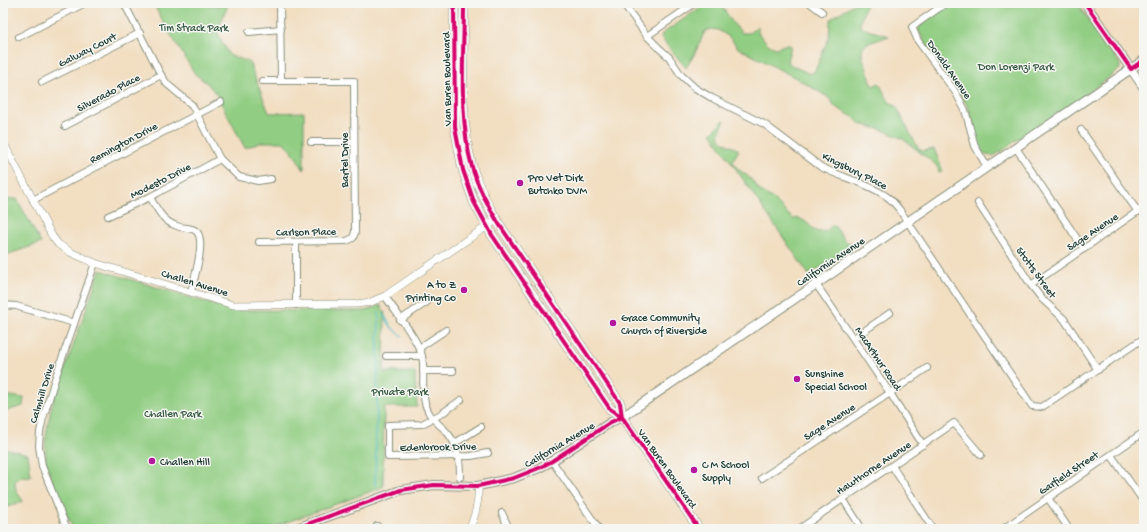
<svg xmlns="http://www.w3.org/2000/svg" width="1147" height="532" viewBox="0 0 1147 532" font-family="'Gochi Hand',sans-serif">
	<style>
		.green { fill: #91cd82; stroke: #58855b }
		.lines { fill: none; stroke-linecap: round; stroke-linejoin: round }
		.stream { stroke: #48b7be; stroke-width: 1.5 }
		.minor-casing { stroke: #888e7a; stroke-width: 8 }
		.tertiary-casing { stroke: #888e7a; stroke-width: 8 }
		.secondary-casing { stroke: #888e7a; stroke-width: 10 }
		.primary-casing { stroke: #888e7a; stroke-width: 10 }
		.minor { stroke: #fff; stroke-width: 6 }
		.tertiary { stroke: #fff; stroke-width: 7 }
		.secondary { stroke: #fff; stroke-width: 8 }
		.primary { stroke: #fff; stroke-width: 9 }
		.cycleway-casing { stroke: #f6f6f2; stroke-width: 6 }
		.cycleway { stroke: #d6006c; stroke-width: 4 }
		.poi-dot { fill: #b5179e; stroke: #f6f6f2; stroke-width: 1.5 }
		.labels { text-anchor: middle; stroke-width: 3; stroke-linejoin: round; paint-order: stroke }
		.park-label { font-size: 11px; fill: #365a44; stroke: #f6f6f2 }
		.street-label { font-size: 11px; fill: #1f3d34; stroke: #f6f6f2 }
		.poi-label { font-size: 11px; fill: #1f3d34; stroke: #f6f6f2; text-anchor: start }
	</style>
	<rect width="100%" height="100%" fill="#f6f6f2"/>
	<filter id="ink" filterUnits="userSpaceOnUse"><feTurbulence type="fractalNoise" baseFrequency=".025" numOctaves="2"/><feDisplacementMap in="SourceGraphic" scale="8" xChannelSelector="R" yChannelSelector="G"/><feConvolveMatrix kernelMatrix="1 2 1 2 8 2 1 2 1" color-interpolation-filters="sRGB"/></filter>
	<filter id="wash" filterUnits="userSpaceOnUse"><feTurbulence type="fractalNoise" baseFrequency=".012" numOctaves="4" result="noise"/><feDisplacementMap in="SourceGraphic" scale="16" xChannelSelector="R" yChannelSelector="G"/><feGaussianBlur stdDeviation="0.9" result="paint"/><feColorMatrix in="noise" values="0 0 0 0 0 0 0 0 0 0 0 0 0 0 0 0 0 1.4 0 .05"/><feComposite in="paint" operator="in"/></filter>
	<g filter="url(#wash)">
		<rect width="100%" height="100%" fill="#f2dec1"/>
		<g class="green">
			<path d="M153,3H207L211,6L228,5L217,32L229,55L249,62L269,113L304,112V170L291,149L283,142H262L245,148L216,94L208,84L195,74L164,24Z"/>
			<path d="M707,3H720L732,22L742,33H749L758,26V33L769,45L776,48L787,44L791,46L787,61L791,65L810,74L815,71L829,37L830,22L832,18L855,3H866L860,24L861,28L889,36L866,44L862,49V56L873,86L879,83L889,102L895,105L898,110L918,148L922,151L934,149L943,171L939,172L938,168L935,164L903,139L883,130L860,124L853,117L834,106L832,101L826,96L796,78L738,48L728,36L718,30L710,29L705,31L695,53L686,68L661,38L662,34Z"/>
			<path d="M952,3H1077L1118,61L1120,65V69C1089,94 1054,115 1021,137C1013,142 1001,153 993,156C990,156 986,155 984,154C971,143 975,119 967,105L920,34L918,29L923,23Z"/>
			<path d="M724,120L725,121C713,141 722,141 739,150L733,160L734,164L737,168L750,178L760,191L773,199L793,219C804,216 809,226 817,232L826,231L833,224L846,242L853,243L855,245L809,275L711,133Z"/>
			<path d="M3,199H17L41,243L3,256Z"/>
			<path d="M100,270L231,310L365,311L380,305L385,312L384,372H415C415,384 417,396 417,407H384L383,487L268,529H73C65,509 54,489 48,469C42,449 47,425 52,405Z"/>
			<path d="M3,395L24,398L23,406L3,412Z"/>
			<path d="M3,448L28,454L31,476L21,477L15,481L16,491L23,501L7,507L3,498Z"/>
		</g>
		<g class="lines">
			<g class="stream">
				<path d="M384,315L392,328L402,336"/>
				<path d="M375,486L379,312"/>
			</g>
		</g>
	</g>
	<g filter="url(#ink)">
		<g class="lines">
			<defs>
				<g id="minor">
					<path d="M124,3L161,75L167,84L192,105L220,159L239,177L258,181L271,179"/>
					<path d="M280,3L281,81"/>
					<path d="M623,3L647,36L660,49L669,57L681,75L695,88L712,98L764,124L821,167C842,178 866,182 886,196C891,199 895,204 899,209L1032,406L1042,407L1144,338"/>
					<path d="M810,3L822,12"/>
					<path d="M946,3L912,27L918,41L956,93L965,110L975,146L987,167"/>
					<path d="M249,32L281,29"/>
					<path d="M647,36L695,3"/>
					<path d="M19,37L85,3"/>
					<path d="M42,82L140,33"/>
					<path d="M65,126L161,75"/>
					<path d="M1081,130L1138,212"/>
					<path d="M311,142H354"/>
					<path d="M1016,148L1084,249"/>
					<path d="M150,197C157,209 163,222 177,226C183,229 192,226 197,232C206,242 194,279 191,292"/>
					<path d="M33,200L221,102"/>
					<path d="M978,203L1031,285L1042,299L1064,319L1098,370"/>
					<path d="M108,216L150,197L220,159"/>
					<path d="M259,242L347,241L353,238L355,232L354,81H262"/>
					<path d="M296,242V305"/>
					<path d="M816,284L890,393L923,445"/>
					<path d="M1031,285L1144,207"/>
					<path d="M385,296C394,310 419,341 422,356C426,374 419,393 428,411C431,418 438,424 444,429C458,443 460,458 460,477"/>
					<path d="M3,305L16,306L74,323"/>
					<path d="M400,320L427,302"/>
					<path d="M854,338L890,313"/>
					<path d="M419,348L446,330"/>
					<path d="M386,356H422"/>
					<path d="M423,371H453"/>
					<path d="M461,400L441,414L422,424L388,425V457L471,456L488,453"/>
					<path d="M455,443L481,427"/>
					<path d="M1111,455L1144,502"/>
					<path d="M552,461L599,529"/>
					<path d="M892,466L933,529"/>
					<path d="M762,478L890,393L927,368"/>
					<path d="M1048,498L1069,529"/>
					<path d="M843,499L859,524"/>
					<path d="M502,513L509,529"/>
					<path d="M802,527L954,423L981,455"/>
					<path d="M67,529L42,466L39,446L40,432L43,418L55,379L95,263"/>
					<path d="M377,529V526"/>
					<path d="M1003,529L1144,432"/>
				</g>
				<g id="tertiary">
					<path d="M3,142L52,236L58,244L70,252L95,263L233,305L356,304L371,302L385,296L496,220"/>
					<path d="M469,529C476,515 479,502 478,486"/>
				</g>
				<g id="secondary">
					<path d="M1085,3L1144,88"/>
					<path d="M294,529L401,490L434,485L478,486L514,478L539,468L552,461L611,422L622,417L1144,60"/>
				</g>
				<g id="primary">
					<path d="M454,3L455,127L463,170L474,202L492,235L610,409L622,417"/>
					<path d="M464,3C464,55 458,116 472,167C478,188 489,208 501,227L620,403L622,417L699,529"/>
				</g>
			</defs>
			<use href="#minor" class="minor-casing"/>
			<use href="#tertiary" class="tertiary-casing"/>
			<use href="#secondary" class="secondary-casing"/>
			<use href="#primary" class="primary-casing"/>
			<use href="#minor" class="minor"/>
			<use href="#tertiary" class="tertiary"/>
			<use href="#secondary" class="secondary"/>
			<use href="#primary" class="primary"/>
			<defs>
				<g id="cycleway">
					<path d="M454,3L455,127L463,170L474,202L492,235L610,409L622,417"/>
					<path d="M464,3C464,55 458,116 472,167C478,188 489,208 501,227L620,403L622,417L699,529"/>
					<path d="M1085,3L1131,69L1144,60"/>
					<path d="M294,529L401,490L434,485L478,486L514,478L539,468L552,461L611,422L622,417"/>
				</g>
			</defs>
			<use href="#cycleway" class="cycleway-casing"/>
			<use href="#cycleway" class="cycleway"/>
		</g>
	</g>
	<g class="poi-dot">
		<circle cx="520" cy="183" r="4"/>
		<circle cx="464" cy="290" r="4"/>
		<circle cx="613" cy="323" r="4"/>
		<circle cx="797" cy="379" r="4"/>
		<circle cx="152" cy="461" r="4"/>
		<circle cx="694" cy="470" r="4"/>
	</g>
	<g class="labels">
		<g class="park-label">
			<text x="194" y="31">Tim Strack Park</text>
			<text x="1016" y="70">Don Lorenzi Park</text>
			<text x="400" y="395">Private Park</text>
			<text x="173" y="417">Challen Park</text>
		</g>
		<g class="street-label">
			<text transform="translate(87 49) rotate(-27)" y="4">Galway Court</text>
			<text transform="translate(950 69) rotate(55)" y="4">Donald Avenue</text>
			<text transform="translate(446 79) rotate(-91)" y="4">Van Buren Boulevard</text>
			<text transform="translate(108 92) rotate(-28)" y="4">Silverado Place</text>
			<text transform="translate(123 142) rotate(-28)" y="4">Remington Drive</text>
			<text transform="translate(344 160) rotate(-90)" y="4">Bartel Drive</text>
			<text transform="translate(855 170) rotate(26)" y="4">Kingsbury Place</text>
			<text transform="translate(160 180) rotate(-27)" y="4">Modesto Drive</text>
			<text transform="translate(306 231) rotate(-1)" y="4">Carlson Place</text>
			<text transform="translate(1092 231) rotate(-34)" y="4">Sage Avenue</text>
			<text transform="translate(830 261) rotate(-34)" y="4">California Avenue</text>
			<text transform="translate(1037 272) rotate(54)" y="4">Stotts Street</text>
			<text transform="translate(195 282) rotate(17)" y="4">Challen Avenue</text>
			<text transform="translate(879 358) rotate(56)" y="4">MacArthur Road</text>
			<text transform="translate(41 393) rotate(-73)" y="4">Calmhill Drive</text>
			<text transform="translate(829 421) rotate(-33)" y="4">Sage Avenue</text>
			<text transform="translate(559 444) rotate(-31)" y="4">California Avenue</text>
			<text transform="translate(438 446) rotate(-1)" y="4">Edenbrook Drive</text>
			<text transform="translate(873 467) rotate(-34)" y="4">Hawthorne Avenue</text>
			<text transform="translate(668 468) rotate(55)" y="4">Van Buren Boulevard</text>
			<text transform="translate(1068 472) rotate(-34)" y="4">Garfield Street</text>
		</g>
		<g class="poi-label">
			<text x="528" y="181">Pro Vet Dirk<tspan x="528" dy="13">Butchko DVM</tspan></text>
			<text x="456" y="288" text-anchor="end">A to Z<tspan x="456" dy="13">Printing Co</tspan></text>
			<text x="621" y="321">Grace Community<tspan x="621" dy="13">Church of Riverside</tspan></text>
			<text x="805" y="377">Sunshine<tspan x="805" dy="13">Special School</tspan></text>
			<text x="160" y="465">Challen Hill</text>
			<text x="702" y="468">C M School<tspan x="702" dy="13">Supply</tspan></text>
		</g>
	</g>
	<rect width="1147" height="532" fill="none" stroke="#f6f6f2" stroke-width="16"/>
</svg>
